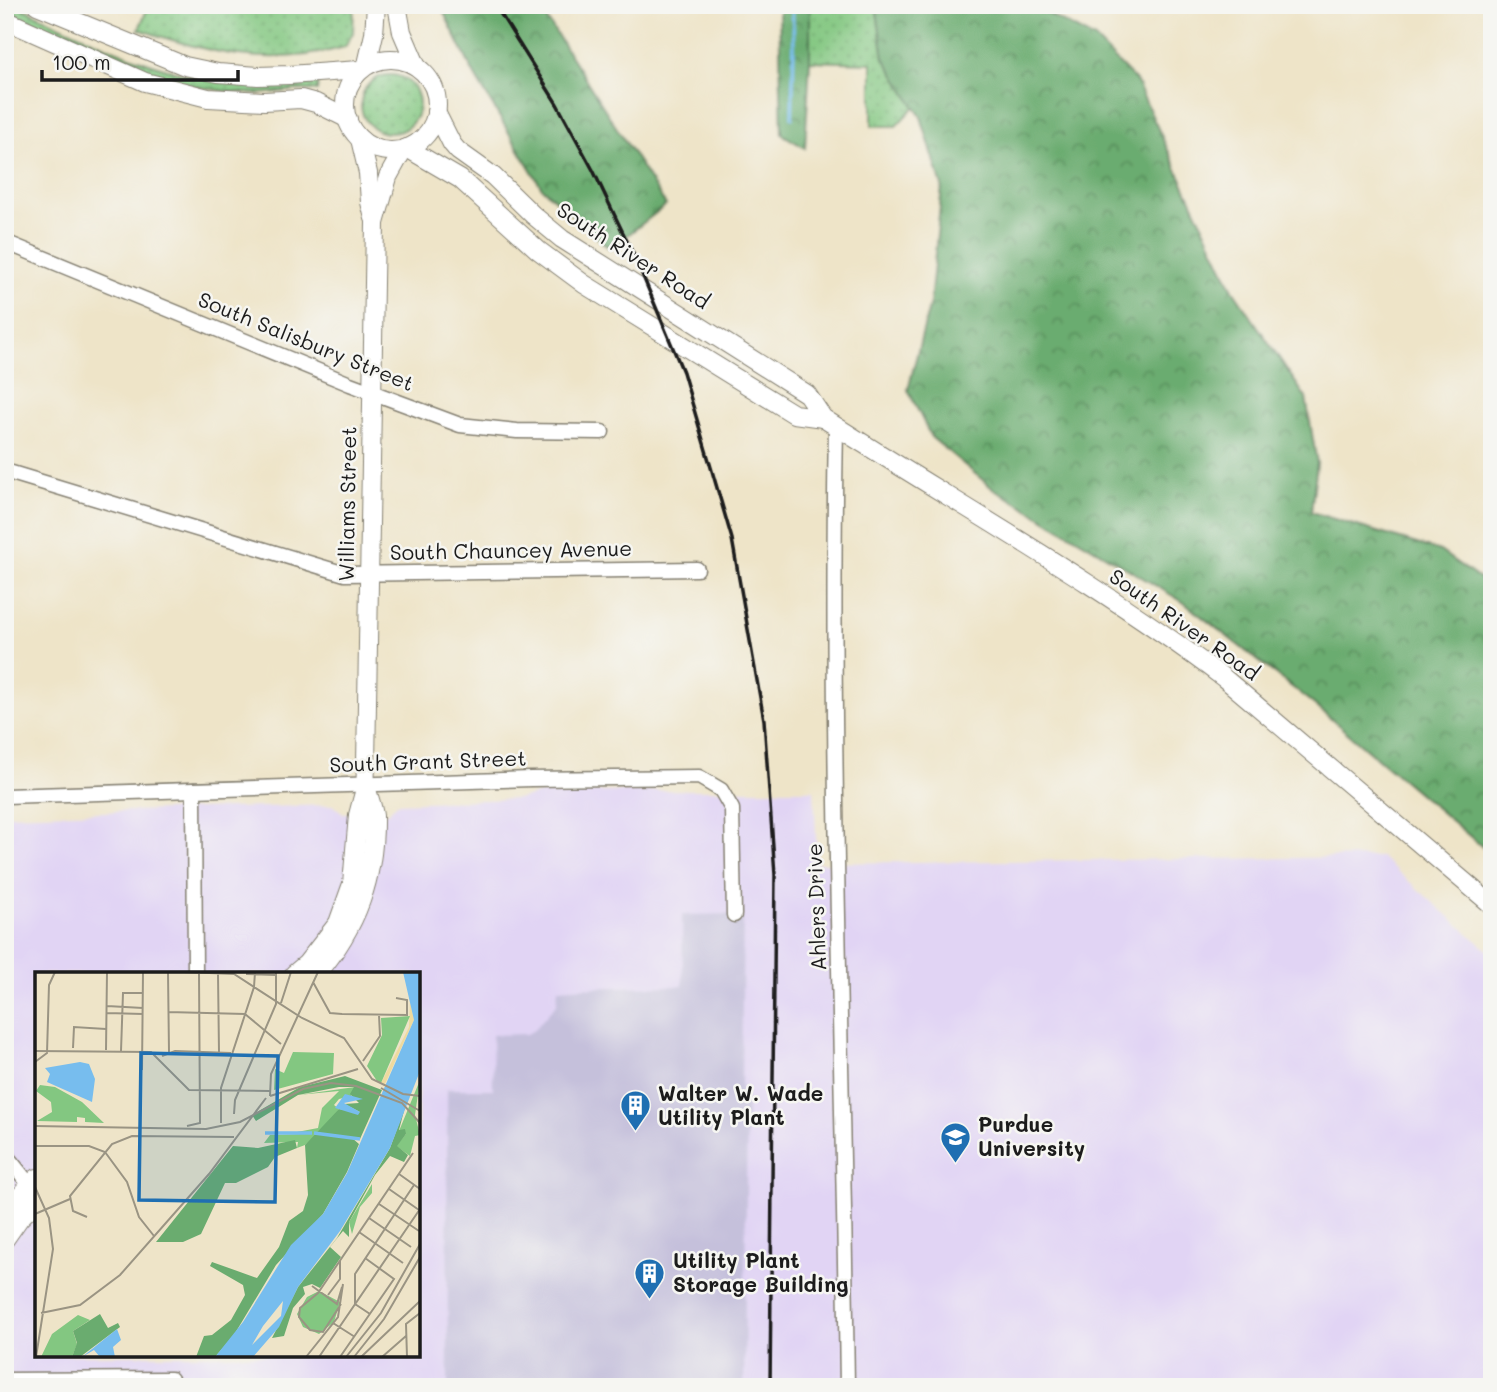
<svg xmlns="http://www.w3.org/2000/svg" width="1497" height="1392" viewBox="0 0 1497 1392" font-family="Mali,sans-serif">
	<style>
		.built { fill: #e1d4f4; fill-rule: evenodd }
		.industrial { fill: #c5c0db }
		.grass { fill: url(#grass-dots); stroke: #50724e; stroke-width: 2 }
		.forest { fill: url(#forest-crowns); stroke: #436446; stroke-width: 2 }
		.lines { fill: none; stroke-linecap: round; stroke-linejoin: round }
		.stream { stroke: #77bdee; stroke-width: 3.5 }
		.minor-casing { stroke: #858072; stroke-width: 17 }
		.major-casing { stroke: #858072; stroke-width: 20 }
		.minor { stroke: #fff; stroke-width: 14 }
		.major { stroke: #fff; stroke-width: 18 }
		.rail { stroke: #1c1c1c; stroke-width: 3.5 }
		.labels { text-anchor: middle; stroke-width: 5; stroke-linejoin: round; paint-order: stroke }
		.street-label { font-size: 21px; fill: #1c1c1c; stroke: #f6f6f2 }
		.poi-label { font-size: 21px; font-weight: bold; fill: #1c1c1c; stroke: #f6f6f2; text-anchor: start }
		.inset-river { fill: none; stroke: #77bdee; stroke-width: 3.5 }
		.inset-road { fill: none; stroke: #9a9483; stroke-width: 2 }
		.view { fill: #1f6fb2; fill-opacity: 0.15; stroke: #1f6fb2; stroke-width: 3.5 }
		.inset-edge { fill: none; stroke: #1c1c1c; stroke-width: 3.5 }
	</style>
	<defs>
		<pattern id="grass-dots" width="8" height="8" patternUnits="userSpaceOnUse" patternTransform="scale(1.75)"><rect width="8" height="8" fill="#83c781"/><path d="M2 2h.1M6 6h.1" fill="none" stroke="#71aa6f" stroke-width="1.8" stroke-linecap="round"/></pattern>
		<pattern id="forest-crowns" width="20" height="18" patternUnits="userSpaceOnUse" patternTransform="scale(1.75)"><rect width="20" height="18" fill="#6aac6f"/><path d="M2 6a3 3 0 1 1 6 0M12 15a3 3 0 1 1 6 0" fill="none" stroke="#568b5a"/></pattern>
	</defs>
	<rect width="100%" height="100%" fill="#f6f6f2"/>
	<filter id="ink" filterUnits="userSpaceOnUse"><feTurbulence type="fractalNoise" baseFrequency=".0143" numOctaves="2"/><feDisplacementMap in="SourceGraphic" scale="14" xChannelSelector="R" yChannelSelector="G"/><feConvolveMatrix kernelMatrix="1 2 1 2 8 2 1 2 1" color-interpolation-filters="sRGB"/></filter>
	<filter id="wash" filterUnits="userSpaceOnUse"><feTurbulence type="fractalNoise" baseFrequency=".00686" numOctaves="4" result="noise"/><feDisplacementMap in="SourceGraphic" scale="28" xChannelSelector="R" yChannelSelector="G"/><feGaussianBlur stdDeviation="1.57" result="paint"/><feColorMatrix in="noise" values="0 0 0 0 0 0 0 0 0 0 0 0 0 0 0 0 0 1.4 0 .05"/><feComposite in="paint" operator="in"/></filter>
	<g filter="url(#wash)">
		<rect width="100%" height="100%" fill="#eee4c8"/>
		<path class="built" d="M693,790H814L817,863L1381,857L1492,954V1387H5V815L333,805L343,813H388L397,803L518,799L544,793ZM37,974H418V1355H37Z"/>
		<path class="industrial" d="M743,914L741,1087L747,1100L744,1387H448L447,1089H493L492,1035L527,1034L534,1030L557,1003L558,988L683,986L682,915Z"/>
		<g class="grass">
			<path d="M5,5H15C67,28 119,55 174,71C221,85 270,85 318,82L317,91C300,88 285,92 269,93C246,95 222,91 200,87C135,75 66,37 5,10Z"/>
			<path d="M149,5H354L353,33L345,47C271,68 209,54 139,29Z"/>
			<path d="M810,5H876L884,58L915,106L896,126H872V63L810,61Z"/>
			<circle cx="390" cy="104" r="29"/>
		</g>
		<g class="forest">
			<path d="M440,5H538L666,205L610,249L542,188L475,76Z"/>
			<path d="M779,5H810V61L805,148L782,134Z"/>
			<path d="M876,5H1032L1095,39L1136,81L1233,290L1306,398L1317,463L1311,512L1440,551L1492,588V855L1311,702L1183,602L991,487L931,437L908,390L930,303L942,186L921,117L884,58Z"/>
		</g>
		<g class="lines">
			<path class="stream" d="M792,118L794,46L792,5"/>
		</g>
	</g>
	<g filter="url(#ink)">
		<g class="lines">
			<defs>
				<g id="minor">
					<path d="M5,242L350,384L460,425L517,431L602,432"/>
					<path d="M836,426C830,746 843,1067 847,1387"/>
					<path d="M5,471L345,574L697,569"/>
					<path d="M194,790L195,974"/>
					<path d="M5,796L531,779L699,777L721,790L732,809L734,915"/>
					<path d="M5,1154L29,1184"/>
					<path d="M5,1380L171,1379"/>
				</g>
				<g id="major">
					<path d="M37,5L185,66L218,73L258,76L289,75L359,70"/>
					<path d="M397,5L402,32L417,67"/>
					<path d="M5,20L145,82L208,98L264,101L301,99L316,103L348,119"/>
					<circle cx="391" cy="105" r="46"/>
					<path d="M367,64L374,34L376,5"/>
					<path d="M436,112L452,144L458,151L493,176L533,215L562,239L807,394L823,418C957,504 1097,582 1224,678L1492,905"/>
					<path d="M360,139L368,173L370,202L374,218"/>
					<path d="M407,148L460,179L538,250L584,284L794,414L823,418"/>
					<path d="M294,974L306,964L338,923L352,884L358,815L366,785"/>
					<path d="M317,974C357,927 375,878 374,816C373,806 368,796 366,785C365,778 366,771 366,764L375,223L388,177L403,150"/>
					<path d="M5,1212L37,1178"/>
					<path d="M5,1239L19,1219L37,1201"/>
				</g>
			</defs>
			<use href="#minor" class="minor-casing"/>
			<use href="#major" class="major-casing"/>
			<use href="#minor" class="minor"/>
			<use href="#major" class="major"/>
			<path class="rail" d="M495,5L557,104L593,170L637,262L683,372L732,539L764,720L775,875L770,1387"/>
		</g>
	</g>
	<defs>
		<symbol id="building-pin" viewBox="-11 -11 22 30"><path d="M0 17L-7.5 6A9.5 9.5 0 1 1 7.5 6Z" fill="#1f6fb2" stroke="#f6f6f2"/><path d="M-4-6H4V6H1V3H-1V6H-4ZM-2.5-4.3h1.7v1.8h-1.7ZM.8-4.3h1.7v1.8H.8ZM-2.5-1h1.7V.8h-1.7ZM.8-1h1.7V.8H.8Z" fill="#fff"/></symbol>
		<symbol id="university-pin" viewBox="-11 -11 22 30"><path d="M0 17L-7.5 6A9.5 9.5 0 1 1 7.5 6Z" fill="#1f6fb2" stroke="#f6f6f2"/><path d="M0-5L7-2L0 1L-7-2ZM-4 1L0 2.5L4 1V4Q0 6-4 4Z" fill="#fff"/></symbol>
	</defs>
	<g fill-rule="evenodd">
		<use href="#building-pin" x="618" y="1088" width="35" height="47"/>
		<use href="#university-pin" x="938" y="1120" width="35" height="47"/>
		<use href="#building-pin" x="632" y="1256" width="35" height="47"/>
	</g>
	<g class="labels">
		<g class="street-label">
			<text transform="translate(633 256) rotate(33)" y="7">South River Road</text>
			<text transform="translate(306 342) rotate(22)" y="7">South Salisbury Street</text>
			<text transform="translate(348 504) rotate(-89)" y="7">Williams Street</text>
			<text transform="translate(511 551) rotate(-1)" y="7">South Chauncey Avenue</text>
			<text transform="translate(1184 625) rotate(35)" y="7">South River Road</text>
			<text transform="translate(428 762) rotate(-2)" y="7">South Grant Street</text>
			<text transform="translate(817 907) rotate(-92)" y="7">Ahlers Drive</text>
		</g>
		<g class="poi-label">
			<text x="658" y="1101">Walter W. Wade<tspan x="658" dy="24">Utility Plant</tspan></text>
			<text x="978" y="1132">Purdue<tspan x="978" dy="24">University</tspan></text>
			<text x="673" y="1268">Utility Plant<tspan x="673" dy="24">Storage Building</tspan></text>
		</g>
	</g>
	<g transform="translate(35 972)">
		<rect width="385" height="385" fill="#eee4c8"/>
		<path d="M258,80L299,81L298,102L239,118L240,97L249,101ZM385,108L380,143L385,163L380,164L375,184L361,174L371,162L364,159ZM5,113L20,115L47,130L69,151L50,150V146L42,145V150L2,149L17,140L16,130L1,119ZM320,115L316,124L304,127L299,133L304,137L295,151L270,173L262,176L263,170L229,171L235,163L265,162L262,160L283,156L287,136L304,119L263,123ZM337,212V221L325,235L317,262L314,250ZM43,343L55,348L38,359L42,372L37,385H6L17,362Z" fill="#83c781"/>
		<path d="M310,104L347,118L325,167L317,166L324,172L312,200L288,242L241,293L199,363L180,385H161L169,364L177,363L196,348L210,323L208,313L175,294L177,290L222,306L244,275L254,249L268,239L273,223L270,173L304,137L325,140L309,132L324,131L315,122L319,115H304L263,123L221,149L217,143L265,115ZM370,135L364,158L370,157L371,162L362,174L373,183L369,190L355,184L340,203L314,250V265L308,259L295,275L306,285L285,316L277,312L268,315L270,322L258,336L249,364L237,366L263,315L302,266L355,176ZM260,168L262,176L240,185L233,195L201,211H190L166,262L148,270H121L198,174L223,176ZM65,342L73,356L83,351L85,355L45,385H37L42,371L38,359Z" fill="#6aac6f"/>
		<path d="M375,30L379,48L350,112L346,111L374,55Z" fill="#eeda9e"/>
		<path d="M375,44L346,111L342,109L332,94L347,63L346,46ZM284,319L305,330L299,350L284,362L268,355L262,342L272,325Z" fill="#83c781"/>
		<path d="M368,0H385V99L355,176L305,259L263,315L244,355L218,385H180L208,350L256,273L288,242L312,201L379,48ZM248,329L246,344L217,373L228,354ZM45,90L54,92L60,107L57,130L12,110L15,102L10,96ZM310,122L328,127L309,131L325,140L323,143L300,136ZM82,357L86,368L78,375L80,385H65L59,378L47,385Z" fill="#77bdee" fill-rule="evenodd"/>
		<path class="inset-river" d="M230,161H277M279,161L325,167"/>
		<path class="inset-road" d="M133,0L134,80M149,0L199,2L267,46L309,66L337,107L368,122L385,124M183,2L184,80M211,2L241,3M278,10L295,41L307,42M246,31L256,0M72,34L108,36M133,40L210,42L246,72M72,41L108,42M307,42L372,43V28L361,26M38,76L39,55L71,57M71,78L72,0M0,79L116,80L154,118L235,119M86,79L88,21H108M127,84L140,79L196,81M328,89L345,64L344,43M0,90L12,81L14,13L20,0M107,98L108,0M346,116L385,139M235,124L236,102L283,0M235,124L323,97M199,142L200,128L241,32V0M186,151V116L219,15L220,0M0,154L171,157L205,150L268,117L296,111L321,114L367,131L385,151M152,154L165,151L164,0M0,174H54L70,180L92,210L104,245L119,264M364,202L385,217M0,215L14,246L18,277L1,385M354,217L384,238M344,232L384,259M0,242L35,227M52,245L38,239L35,224L77,172L97,164L199,165M334,246L376,275M0,259V288M324,260L368,291M277,314L302,332L307,315M293,323L305,307V289M306,332L288,360L275,358L264,345L265,336L283,321L378,181M6,341L45,333L85,303L174,202L231,126M335,342L320,332V302L379,213M298,351L320,365M271,385L303,345L308,312M284,385L385,237M305,385L359,307L330,286M311,385L346,341L385,272M319,385L349,347L385,285M326,385L385,329M347,385L371,364M372,385L371,352L385,341"/>
		<path class="view" d="M106,81L243,84L240,230L104,228Z"/>
		<rect width="385" height="385" class="inset-edge"/>
	</g>
	<rect width="1497" height="1392" fill="none" stroke="#f6f6f2" stroke-width="28"/>
	<path d="M42 70v10h196v-10" fill="none" stroke="#1c1c1c" stroke-width="3.5"/>
	<text x="52" y="70" font-size="21" fill="#1c1c1c" stroke="#f6f6f2" stroke-width="5" paint-order="stroke">100 m</text>
</svg>
